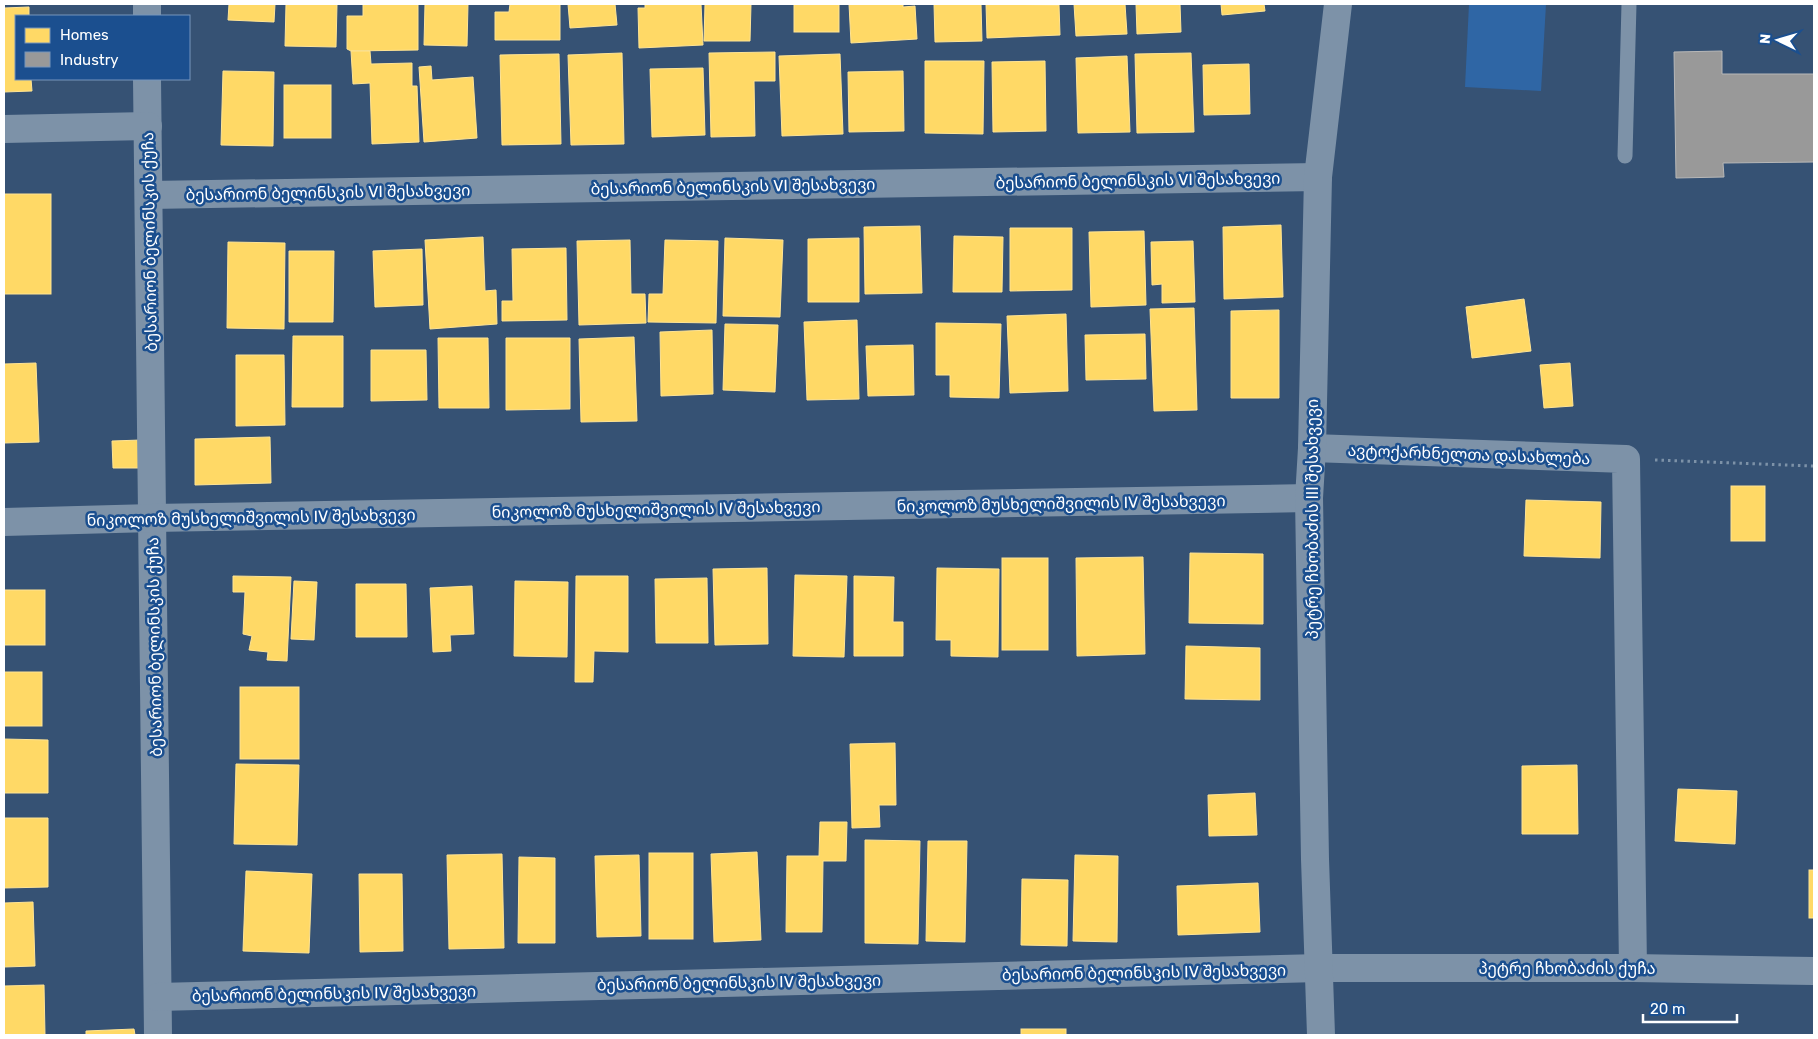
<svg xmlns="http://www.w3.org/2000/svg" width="1818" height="1039" viewBox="0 0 1818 1039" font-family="Rubik,'Noto Sans Georgian',sans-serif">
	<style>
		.green { fill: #2f66a5 }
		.homes { fill: #ffd966; stroke: #ffe494 }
		.industry { fill: #999; stroke: #b8b8b8 }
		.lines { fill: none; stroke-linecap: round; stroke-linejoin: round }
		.path { stroke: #7d92a8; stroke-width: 3; stroke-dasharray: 2.5 4; stroke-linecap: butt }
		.service { stroke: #7d92a8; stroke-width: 15 }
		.minor { stroke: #7d92a8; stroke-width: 28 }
		.tertiary { stroke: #7d92a8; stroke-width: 28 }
		.labels { text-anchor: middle; stroke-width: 5; stroke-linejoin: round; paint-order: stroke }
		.street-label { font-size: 16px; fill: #fff; stroke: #1b4f8f }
	</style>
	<rect width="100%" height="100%" fill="#365274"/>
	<path class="green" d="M1469,4H1546L1541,91L1465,87Z"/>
	<g class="homes">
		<path d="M229,4H275L274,22L228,20Z"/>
		<path d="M286,4H337L336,47L285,46Z"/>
		<path d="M363,4H418V50L351,51L347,49V16H363Z"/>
		<path d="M425,4H468L467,46L424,45Z"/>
		<path d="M510,4H560V40H495V12H509Z"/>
		<path d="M568,4H615L617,25L570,28Z"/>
		<path d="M645,4H701L703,45L639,48L638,8H645Z"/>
		<path d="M705,4H751L750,41H704Z"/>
		<rect x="794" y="4" width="45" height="28"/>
		<path d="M849,4H903V7L915,6L917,39L851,43Z"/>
		<path d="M934,4H981L982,41L935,42Z"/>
		<path d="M986,4L1059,5L1060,35L987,38Z"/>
		<path d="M1074,4H1125L1127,34L1076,36Z"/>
		<path d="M1136,4H1180L1181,32L1137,34Z"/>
		<path d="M1221,4H1264L1265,11L1222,15Z"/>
		<path d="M29,7V16H16V79H31L32,91L4,92V8Z"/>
		<path d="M351,51H370L371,64L412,63V86H417L419,142L372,144L370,83L353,84Z"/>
		<path d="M775,52V81H754L755,136L711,137L709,53Z"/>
		<path d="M622,53L624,144L571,145L568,55Z"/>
		<path d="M1191,53L1194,132L1137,133L1135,54Z"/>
		<path d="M559,54L561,144L502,145L500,55Z"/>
		<path d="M840,54L843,134L782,136L779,56Z"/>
		<path d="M1127,56L1130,132L1078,133L1076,58Z"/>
		<path d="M925,61H984L983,134L925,133Z"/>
		<path d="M1045,61L1046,131L993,132L992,62Z"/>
		<path d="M1249,64L1250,114L1204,115L1203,65Z"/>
		<path d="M431,66L432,80L473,77L477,138L424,142L419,67Z"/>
		<path d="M703,68L705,135L652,137L650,69Z"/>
		<path d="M223,71L274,72L273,146L221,145Z"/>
		<path d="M903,71L904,131L849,132L848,72Z"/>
		<rect x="284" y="85" width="47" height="53"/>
		<rect x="4" y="194" width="47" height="100"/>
		<path d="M1281,225L1283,297L1224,299L1223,227Z"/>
		<path d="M920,226L922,293L865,294L864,227Z"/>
		<path d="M1010,228H1072V290L1010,291Z"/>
		<path d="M1144,231L1146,305L1091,307L1089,232Z"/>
		<path d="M954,236L1003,237L1002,292H953Z"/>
		<path d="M483,237L485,291L496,290L497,324L430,329L425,240Z"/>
		<path d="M725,238L783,240L780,317L723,316Z"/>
		<path d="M859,238V302H808V239Z"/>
		<path d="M630,240L631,294H645L646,323L579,325L577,241Z"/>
		<path d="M665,240L718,241L716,323L648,322L649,294H663Z"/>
		<path d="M1193,241L1195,302L1162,303V284L1152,285L1151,242Z"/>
		<path d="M228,242L285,243L284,329L227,328Z"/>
		<path d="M566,248L567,320L502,321V301H513L512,249Z"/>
		<path d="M422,249L423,305L375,307L373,251Z"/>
		<path d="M289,251H334L333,322H289Z"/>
		<path d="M1524,299L1531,351L1472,358L1466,307Z"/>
		<path d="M1194,308L1197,410L1154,411L1150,309Z"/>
		<path d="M1279,310V398H1231V311Z"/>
		<path d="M1066,314L1068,391L1010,393L1007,316Z"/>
		<path d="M857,320L859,399L807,400L804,322Z"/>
		<path d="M936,323L1001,324L999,398L950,397V375H936Z"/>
		<path d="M725,324L778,325L775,392L723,390Z"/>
		<path d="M712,330L713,394L661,396L660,332Z"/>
		<path d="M1145,334L1146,379L1086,380L1085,335Z"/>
		<path d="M293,336H343V407H292Z"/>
		<path d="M634,337L637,421L581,422L579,339Z"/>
		<path d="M438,338H488L489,408H439Z"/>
		<path d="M506,338H570V409L506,410Z"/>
		<path d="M913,345L914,395L868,396L866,346Z"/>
		<path d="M371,350H426L427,400L371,401Z"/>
		<path d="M236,355H284L285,425L236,426Z"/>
		<path d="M36,363L39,442L4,443V364Z"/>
		<path d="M1570,363L1573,406L1544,408L1540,365Z"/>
		<path d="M270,437L271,483L195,485V439Z"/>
		<path d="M141,440L142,468H113L112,441Z"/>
		<rect x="1731" y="486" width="34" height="55"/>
		<path d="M1526,500L1601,502L1600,558L1524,556Z"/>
		<path d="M1190,553L1263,554V624L1189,623Z"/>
		<path d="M1143,557L1145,654L1077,656L1076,558Z"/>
		<rect x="1002" y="558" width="46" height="92"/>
		<path d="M767,568L768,644L715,645L713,569Z"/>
		<path d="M937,568L999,569L998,657L951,656V640H936Z"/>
		<path d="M795,575L847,576L844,657L793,656Z"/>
		<path d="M233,576L291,577L287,661L267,660L268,652L249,650L252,636L243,634L245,592H233Z"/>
		<path d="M576,576H628V652L594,651L593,682H575Z"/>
		<path d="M854,576L894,577L893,622H903V656H854Z"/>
		<path d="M707,578L708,643H656L655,579Z"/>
		<path d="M294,581L317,582L314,640L291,639Z"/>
		<path d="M515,581L568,582L567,657L514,656Z"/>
		<path d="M356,584H406L407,637H356Z"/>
		<path d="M472,586L474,634L450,635L451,651L433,652L430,588Z"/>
		<rect x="4" y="590" width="41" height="55"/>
		<path d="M1186,646L1260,648V700L1185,699Z"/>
		<rect x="4" y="672" width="38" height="54"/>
		<rect x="240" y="687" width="59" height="72"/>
		<path d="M4,739L48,740V793H4Z"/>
		<path d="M895,743L896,805H879L880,827L852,828L850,744Z"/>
		<path d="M236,764L299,765L297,845L234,844Z"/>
		<path d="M1577,765L1578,834H1522V766Z"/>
		<path d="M1678,789L1737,791L1735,844L1675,841Z"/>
		<path d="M1255,793L1257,835L1209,836L1208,795Z"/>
		<path d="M4,818H48V887L4,888Z"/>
		<path d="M820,822H847L846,861H823L822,932H786L787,856H819Z"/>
		<path d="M865,840L920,841L918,944L865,943Z"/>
		<path d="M928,841H967L965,942L926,941Z"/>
		<path d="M757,852L761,940L714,942L711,854Z"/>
		<rect x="649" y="853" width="44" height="86"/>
		<path d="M502,854L504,948L449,949L447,855Z"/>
		<path d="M639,855L641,936L597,937L595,856Z"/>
		<path d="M1075,855L1118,856L1117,942L1073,941Z"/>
		<path d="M519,857L555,858V943H518Z"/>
		<rect x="1809" y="870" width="5" height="48"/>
		<path d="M246,871L312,874L309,953L243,951Z"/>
		<path d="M359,874H402L403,951L360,952Z"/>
		<path d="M1022,879L1068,880L1067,946L1021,945Z"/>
		<path d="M1258,883L1260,932L1178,935L1177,886Z"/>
		<path d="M33,902L35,966L4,967V903Z"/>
		<path d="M44,985L45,1035H4V986Z"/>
		<path d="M134,1029L135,1035H86V1031Z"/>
		<rect x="1021" y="1029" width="45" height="6"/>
	</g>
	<path class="industry" d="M1722,51V74H1814V162L1723,163L1724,177L1676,178L1674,52Z"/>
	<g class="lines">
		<path class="path" d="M1655,460L1814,466"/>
		<path class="service" d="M1625,156L1629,4"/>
		<g class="minor">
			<path d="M147,4V16"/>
			<path d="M147,79L158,1035"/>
			<path d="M4,129L148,126"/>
			<path d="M149,195L1318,177"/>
			<path d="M1312,448L1626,459L1633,968"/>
			<path d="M4,522L152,518L1309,498"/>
			<path d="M158,997L1320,968H1633L1814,971"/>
		</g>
		<path class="tertiary" d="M1321,1035L1315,859L1309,498L1312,448L1318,177L1338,4"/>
	</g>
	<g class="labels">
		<g class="street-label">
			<text transform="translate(1138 180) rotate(-1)" y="6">ბესარიონ ბელინსკის VI შესახვევი</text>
			<text transform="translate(733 186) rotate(-1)" y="6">ბესარიონ ბელინსკის VI შესახვევი</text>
			<text transform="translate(328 192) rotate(-1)" y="6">ბესარიონ ბელინსკის VI შესახვევი</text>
			<text transform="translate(149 242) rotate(-91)" y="6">ბესარიონ ბელინსკის ქუჩა</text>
			<text transform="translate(1469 454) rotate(2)" y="6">ავტოქარხნელთა დასახლება</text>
			<text transform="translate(1061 503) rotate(-1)" y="6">ნიკოლოზ მუსხელიშვილის IV შესახვევი</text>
			<text transform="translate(656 509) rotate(-1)" y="6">ნიკოლოზ მუსხელიშვილის IV შესახვევი</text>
			<text transform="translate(251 517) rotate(-1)" y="6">ნიკოლოზ მუსხელიშვილის IV შესახვევი</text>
			<text transform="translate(1312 519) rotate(-90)" y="6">პეტრე ჩხობაძის III შესახვევი</text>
			<text transform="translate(154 647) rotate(-91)" y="6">ბესარიონ ბელინსკის ქუჩა</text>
			<text x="1567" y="974">პეტრე ჩხობაძის ქუჩა</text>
			<text transform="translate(1144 972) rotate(-1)" y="6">ბესარიონ ბელინსკის IV შესახვევი</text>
			<text transform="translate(739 982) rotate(-1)" y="6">ბესარიონ ბელინსკის IV შესახვევი</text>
			<text transform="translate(334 993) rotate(-1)" y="6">ბესარიონ ბელინსკის IV შესახვევი</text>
		</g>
	</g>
	<rect width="1818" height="1039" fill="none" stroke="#ffffff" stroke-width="10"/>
	<rect x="15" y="15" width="175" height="65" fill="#1b4f8f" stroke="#7695bc"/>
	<rect x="25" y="28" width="25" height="15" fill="#ffd966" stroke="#7695bc"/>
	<text x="60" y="40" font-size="15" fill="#ffffff">Homes</text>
	<rect x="25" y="52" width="25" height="15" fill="#999999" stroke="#7695bc"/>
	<text x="60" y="65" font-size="15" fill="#ffffff">Industry</text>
	<g transform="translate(1778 40) rotate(275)" stroke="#1b4f8f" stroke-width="4" paint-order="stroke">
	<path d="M0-4L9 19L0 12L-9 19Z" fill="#ffffff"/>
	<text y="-8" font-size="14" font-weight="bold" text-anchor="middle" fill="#ffffff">N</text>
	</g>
	<path d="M1643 1014v8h94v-8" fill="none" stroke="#ffffff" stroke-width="2.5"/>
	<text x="1650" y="1014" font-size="15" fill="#ffffff" stroke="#1b4f8f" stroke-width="4" paint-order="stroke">20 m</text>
</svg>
